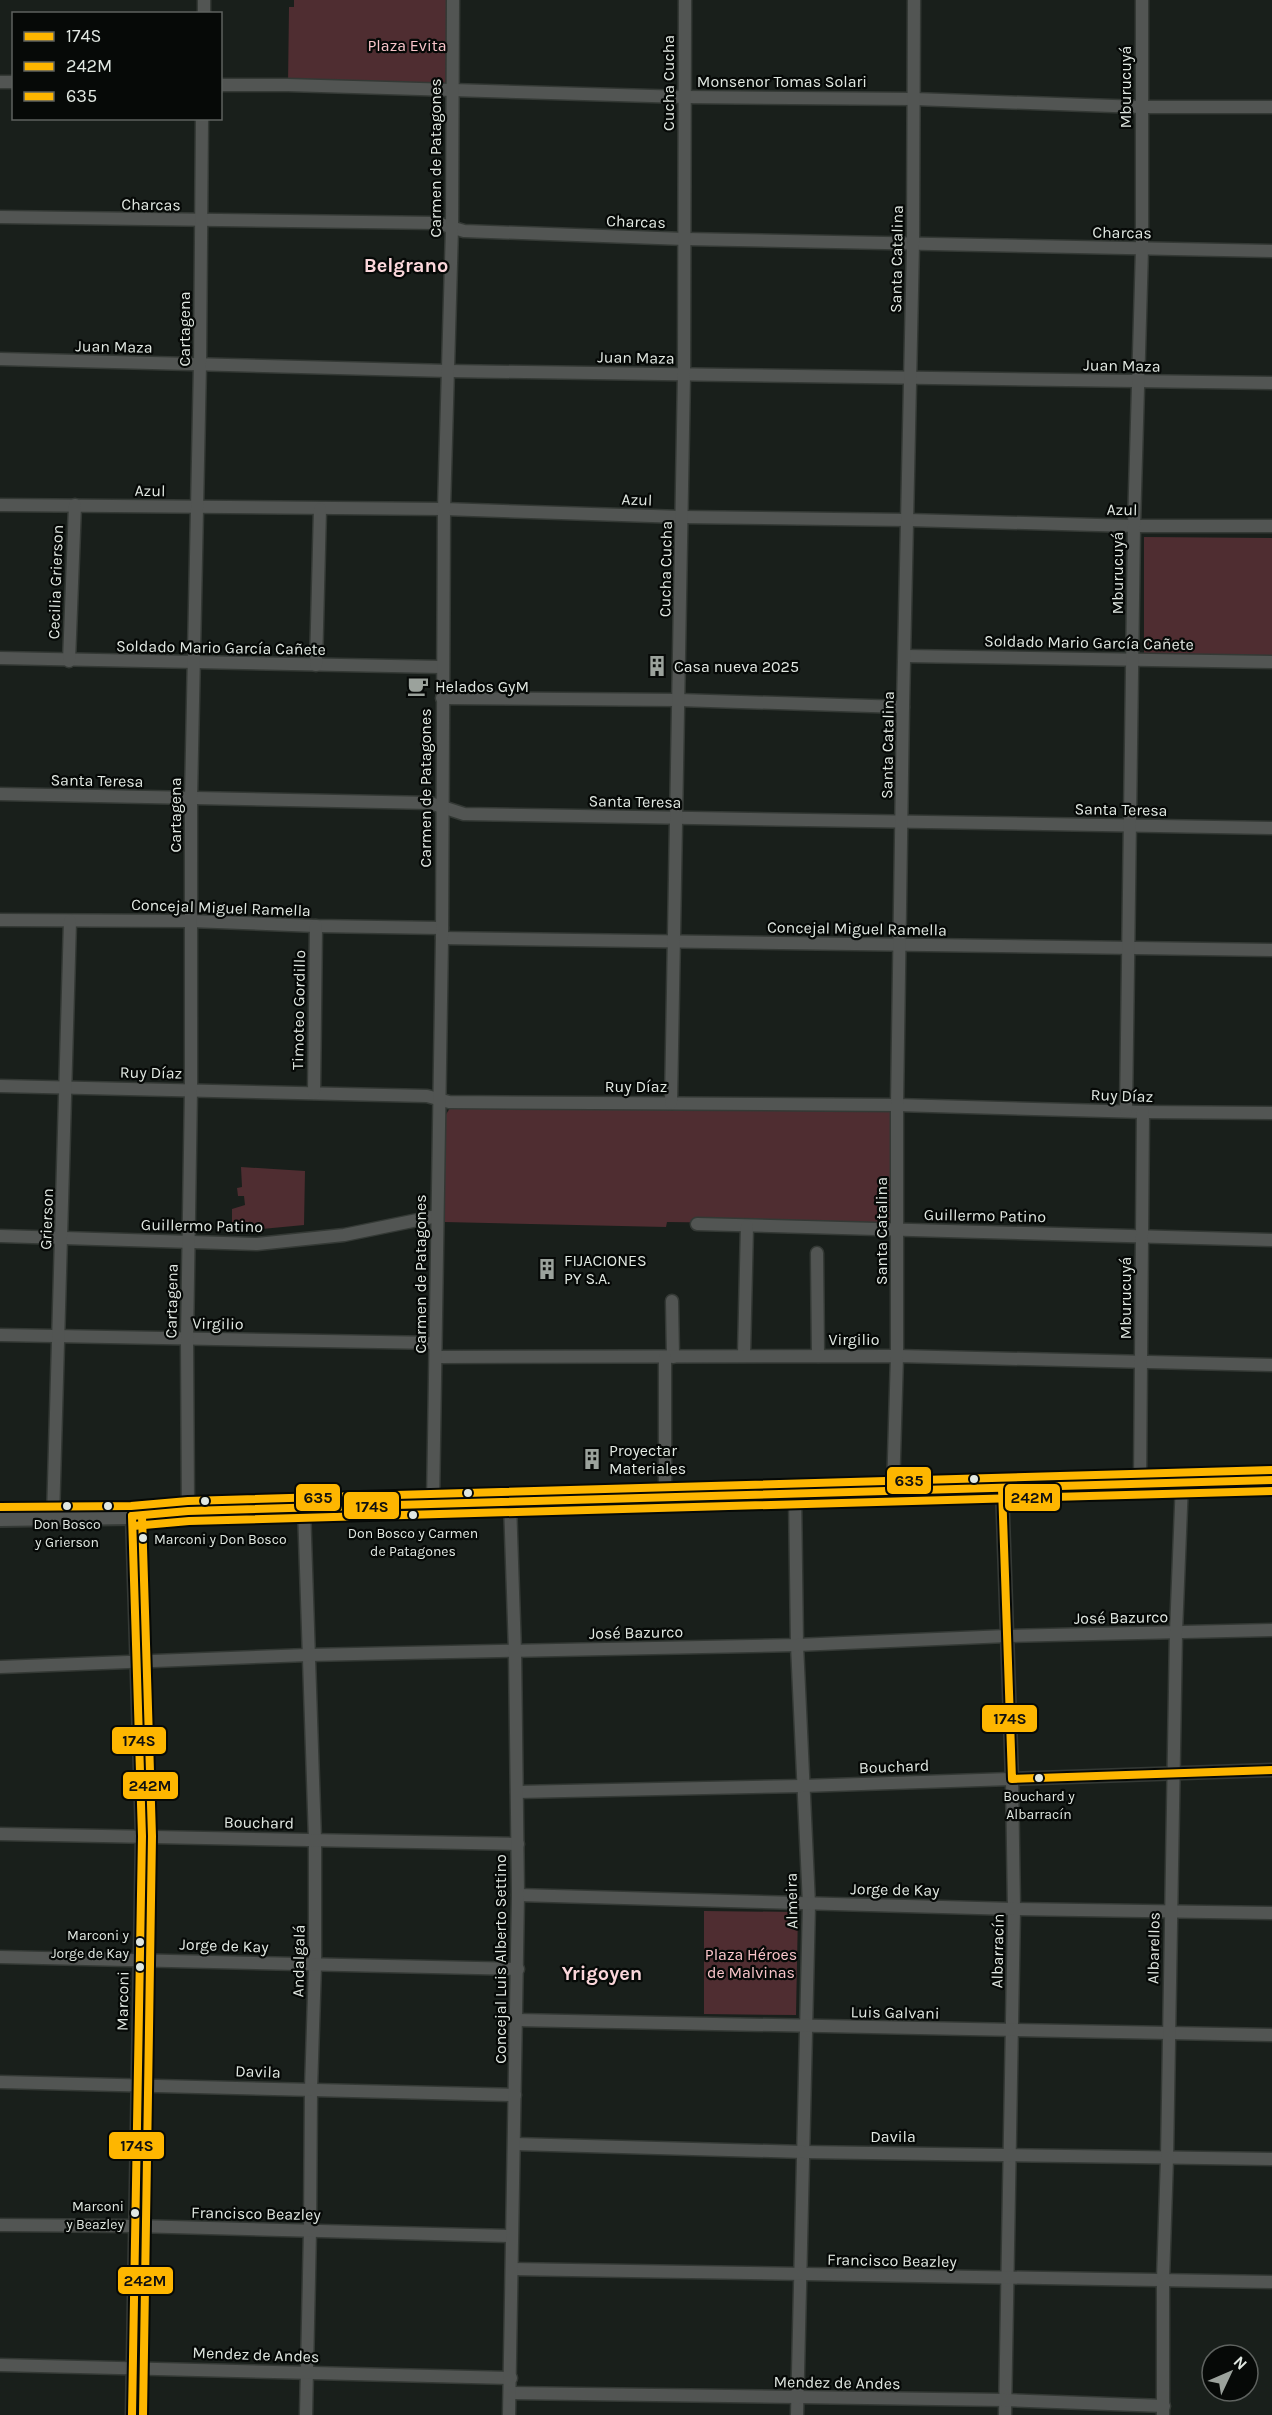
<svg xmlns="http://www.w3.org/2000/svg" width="1272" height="2415" viewBox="0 0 1272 2415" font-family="Karla,sans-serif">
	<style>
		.green { fill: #4f2d31 }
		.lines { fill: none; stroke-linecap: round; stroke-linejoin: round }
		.minor-casing { stroke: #343935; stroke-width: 15 }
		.secondary-casing { stroke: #343935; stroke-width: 20 }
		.minor { stroke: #525553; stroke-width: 12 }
		.secondary { stroke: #525553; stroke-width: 16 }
		.bus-1-casing { stroke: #060907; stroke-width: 12 }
		.bus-2-casing { stroke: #060907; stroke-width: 12 }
		.bus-3-casing { stroke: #060907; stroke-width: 12 }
		.bus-1 { stroke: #feb600; stroke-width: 8 }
		.bus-2 { stroke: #feb600; stroke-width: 8 }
		.bus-3 { stroke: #feb600; stroke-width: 8 }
		.bus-dot { fill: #e1e8e2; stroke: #060907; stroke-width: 2 }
		.labels { text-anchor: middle; stroke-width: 4.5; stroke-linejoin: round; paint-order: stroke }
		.bus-label { font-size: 14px; fill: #e1e8e2; stroke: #060907 }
		.park-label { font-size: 16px; fill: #f9c5ca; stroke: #060907 }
		.street-label { font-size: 16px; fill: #e1e8e2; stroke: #060907 }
		.poi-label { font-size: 16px; fill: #e1e8e2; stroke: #060907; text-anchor: start }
		.quarter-label { font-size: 20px; font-weight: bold; fill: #fbd7db; stroke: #060907 }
		.line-badge { stroke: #060907; stroke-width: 2 }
		.pale-badge-label { font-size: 16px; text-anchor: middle; font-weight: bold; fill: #111 }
	</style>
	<rect width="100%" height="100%" fill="#191f1b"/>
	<g class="green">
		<path d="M294,0H453L452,91L288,85L289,7H294Z"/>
		<path d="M1144,537L1272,538V656L1144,655Z"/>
		<path d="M450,1108L889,1109L892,1113V1218L885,1225L667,1222L666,1227L444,1222L445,1116Z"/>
		<path d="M241,1167L305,1171L304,1225L232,1232V1209L245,1205L244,1196H238L237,1188L242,1187Z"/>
		<path d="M704,1911L798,1912L796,2015L704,2014Z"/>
	</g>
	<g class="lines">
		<defs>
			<g id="minor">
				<path d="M204,14V0"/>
				<path d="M0,82H14"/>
				<path d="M220,85H288L685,97L914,99L1141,107H1272"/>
				<path d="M0,217L437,223L464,231L685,239L1272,251"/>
				<path d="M0,359L449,371L1272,383"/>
				<path d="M0,505L444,509L682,517L908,520L1134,526H1272"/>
				<path d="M905,656L1272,662"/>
				<path d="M0,658L442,667"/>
				<path d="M69,661L75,505"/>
				<path d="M316,665L320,509"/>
				<path d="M442,698L679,700L903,707"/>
				<path d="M0,794L430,803L464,814L1272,828"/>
				<path d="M0,920L191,921L316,926L442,928"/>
				<path d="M442,938L1272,950"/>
				<path d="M0,1086L427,1096L449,1102L897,1105L1143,1112L1272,1113"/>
				<path d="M314,1093L316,926"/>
				<path d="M671,1103L684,374L685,0"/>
				<path d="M1126,1111L1134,526L1142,249V0"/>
				<path d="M697,1224L1272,1240"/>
				<path d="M0,1236L257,1244L344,1235L437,1216"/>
				<path d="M817,1253L818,1356"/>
				<path d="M672,1301L673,1357"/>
				<path d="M0,1335L435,1343"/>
				<path d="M744,1355L747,1226"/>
				<path d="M436,1357L897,1356L1272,1365"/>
				<path d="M665,1357V1497"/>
				<path d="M1140,1483L1143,1112"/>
				<path d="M1002,1488L1012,1779L1014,1909L1005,2415"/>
				<path d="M893,1491L897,1356V1105L903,707L913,244L914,0"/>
				<path d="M795,1494L797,1645L809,1904L797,2415"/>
				<path d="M433,1504L442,938L444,509L452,228L453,0"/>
				<path d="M304,1508L315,1840V1965L311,2089L310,2230L306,2415"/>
				<path d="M188,1511L187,1339L191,1089V798L200,364L202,118"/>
				<path d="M53,1518L70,921"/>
				<path d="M0,1667L308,1655L797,1645L1007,1636L1272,1630"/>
				<path d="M517,1792L802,1786L1272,1770"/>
				<path d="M0,1834L518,1844"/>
				<path d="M518,1895L1014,1909L1272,1913"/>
				<path d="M0,1957L518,1969"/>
				<path d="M517,2020L1272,2035"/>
				<path d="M0,2082L515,2095"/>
				<path d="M515,2144L804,2152L1272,2159"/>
				<path d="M0,2225L134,2226L511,2236"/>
				<path d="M512,2269L1272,2282"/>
				<path d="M0,2365L511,2378"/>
				<path d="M510,2393L1005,2400L1164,2406"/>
				<path d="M132,2415L142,1836L132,1516"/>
				<path d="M509,2415L518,1895L515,1652L510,1503"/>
				<path d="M1163,2415V2279L1167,2158L1176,1632L1182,1482"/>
			</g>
			<path id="secondary" d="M0,1518L132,1516L188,1511L1272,1480"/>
		</defs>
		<use href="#minor" class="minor-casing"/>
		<use href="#secondary" class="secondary-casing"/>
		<use href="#minor" class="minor"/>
		<use href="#secondary" class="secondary"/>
		<defs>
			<g id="bus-1">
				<path d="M1002,1488L1012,1779L1272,1770"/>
				<path d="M132,1516L188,1511L1272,1480"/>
				<path d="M132,1516L142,1836L132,2415"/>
			</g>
			<g id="bus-2">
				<path d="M142,1516L152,1836L143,2415"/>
				<path d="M133,1526L189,1521L1272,1491"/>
			</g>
			<path id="bus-3" d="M0,1507L131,1506L188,1501L1272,1470"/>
		</defs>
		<use href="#bus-1" class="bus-1-casing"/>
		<use href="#bus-2" class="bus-2-casing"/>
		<use href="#bus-3" class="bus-3-casing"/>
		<use href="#bus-1" class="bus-1"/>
		<use href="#bus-2" class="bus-2"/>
		<use href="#bus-3" class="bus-3"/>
	</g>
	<defs>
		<symbol id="building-bare" viewBox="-9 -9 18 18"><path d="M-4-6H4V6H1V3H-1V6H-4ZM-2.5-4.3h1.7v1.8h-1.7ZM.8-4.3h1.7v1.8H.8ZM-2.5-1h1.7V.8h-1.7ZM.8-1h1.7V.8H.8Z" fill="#9ba29c" stroke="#060907" stroke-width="2.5" paint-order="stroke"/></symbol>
		<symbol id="cafe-bare" viewBox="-9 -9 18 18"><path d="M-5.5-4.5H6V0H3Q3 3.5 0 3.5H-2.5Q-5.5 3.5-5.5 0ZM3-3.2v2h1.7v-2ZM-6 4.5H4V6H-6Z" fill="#9ba29c" stroke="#060907" stroke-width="2.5" paint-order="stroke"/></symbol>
	</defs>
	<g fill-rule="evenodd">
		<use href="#building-bare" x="642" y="651" width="30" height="30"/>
		<use href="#cafe-bare" x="403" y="671" width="30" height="30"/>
		<use href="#building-bare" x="532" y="1254" width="30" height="30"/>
		<use href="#building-bare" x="577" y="1444" width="30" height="30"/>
	</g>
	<g class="bus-dot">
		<circle cx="974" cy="1479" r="5"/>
		<circle cx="468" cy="1493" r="5"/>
		<circle cx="205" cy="1501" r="5"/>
		<circle cx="67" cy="1506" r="5"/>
		<circle cx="108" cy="1506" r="5"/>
		<circle cx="413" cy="1515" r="5"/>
		<circle cx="143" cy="1538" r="5"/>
		<circle cx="1039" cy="1778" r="5"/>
		<circle cx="140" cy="1942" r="5"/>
		<circle cx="140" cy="1967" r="5"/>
		<circle cx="135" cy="2213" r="5"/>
	</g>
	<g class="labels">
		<g class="bus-label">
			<text x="67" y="1529">Don Bosco<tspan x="67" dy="18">y Grierson</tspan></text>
			<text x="413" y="1538">Don Bosco y Carmen<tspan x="413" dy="18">de Patagones</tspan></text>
			<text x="154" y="1544" text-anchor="start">Marconi y Don Bosco</text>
			<text x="1039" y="1801">Bouchard y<tspan x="1039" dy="18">Albarracín</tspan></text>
			<text x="129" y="1940" text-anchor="end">Marconi y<tspan x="129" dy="18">Jorge de Kay</tspan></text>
			<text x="124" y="2211" text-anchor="end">Marconi<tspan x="124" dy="18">y Beazley</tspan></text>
		</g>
		<g class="park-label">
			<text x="407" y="51">Plaza Evita</text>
			<text x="751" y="1960">Plaza Héroes<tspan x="751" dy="18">de Malvinas</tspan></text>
		</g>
		<g class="street-label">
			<text x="782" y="87">Monsenor Tomas Solari</text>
			<text transform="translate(668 83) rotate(-90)" y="6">Cucha Cucha</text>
			<text transform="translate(1125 87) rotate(-90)" y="6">Mburucuyá</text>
			<text transform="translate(435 158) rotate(-90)" y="6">Carmen de Patagones</text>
			<text transform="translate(151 204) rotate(1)" y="6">Charcas</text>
			<text transform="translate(636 221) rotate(2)" y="6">Charcas</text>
			<text transform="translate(1122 232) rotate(1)" y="6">Charcas</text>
			<text transform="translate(896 259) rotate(-89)" y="6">Santa Catalina</text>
			<text transform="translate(184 329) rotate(-90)" y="6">Cartagena</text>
			<text transform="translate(114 346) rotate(1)" y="6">Juan Maza</text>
			<text transform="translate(636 357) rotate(1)" y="6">Juan Maza</text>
			<text transform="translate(1122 365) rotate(1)" y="6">Juan Maza</text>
			<text transform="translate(150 490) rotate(1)" y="6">Azul</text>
			<text transform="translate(637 499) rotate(2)" y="6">Azul</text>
			<text transform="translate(1122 509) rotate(1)" y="6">Azul</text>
			<text transform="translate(665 569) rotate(-89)" y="6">Cucha Cucha</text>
			<text transform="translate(1117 573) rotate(-90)" y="6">Mburucuyá</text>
			<text transform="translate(55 582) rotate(-88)" y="6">Cecilia Grierson</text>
			<text transform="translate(1089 642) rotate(1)" y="6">Soldado Mario García Cañete</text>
			<text transform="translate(221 647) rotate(1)" y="6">Soldado Mario García Cañete</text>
			<text transform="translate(887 745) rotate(-89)" y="6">Santa Catalina</text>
			<text transform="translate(97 780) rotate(1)" y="6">Santa Teresa</text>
			<text transform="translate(425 788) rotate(-90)" y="6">Carmen de Patagones</text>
			<text transform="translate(635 801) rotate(1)" y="6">Santa Teresa</text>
			<text transform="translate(1121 809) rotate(1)" y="6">Santa Teresa</text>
			<text transform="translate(175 815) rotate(-90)" y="6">Cartagena</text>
			<text transform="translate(221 907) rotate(2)" y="6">Concejal Miguel Ramella</text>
			<text transform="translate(857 928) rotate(1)" y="6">Concejal Miguel Ramella</text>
			<text transform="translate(298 1010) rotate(-89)" y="6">Timoteo Gordillo</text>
			<text transform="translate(151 1072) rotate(1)" y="6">Ruy Díaz</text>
			<text x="636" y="1092">Ruy Díaz</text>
			<text transform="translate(1122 1095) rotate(2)" y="6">Ruy Díaz</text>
			<text transform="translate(985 1215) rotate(1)" y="6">Guillermo Patino</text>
			<text transform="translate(46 1219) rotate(-88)" y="6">Grierson</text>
			<text transform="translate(202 1225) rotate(1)" y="6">Guillermo Patino</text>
			<text transform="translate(881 1231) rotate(-90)" y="6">Santa Catalina</text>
			<text transform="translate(420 1274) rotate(-90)" y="6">Carmen de Patagones</text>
			<text transform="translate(1125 1298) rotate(-90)" y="6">Mburucuyá</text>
			<text transform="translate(171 1301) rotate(-89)" y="6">Cartagena</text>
			<text transform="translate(218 1323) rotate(1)" y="6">Virgilio</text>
			<text x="854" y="1345">Virgilio</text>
			<text transform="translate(1121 1617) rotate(-1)" y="6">José Bazurco</text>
			<text transform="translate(636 1632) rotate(-1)" y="6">José Bazurco</text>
			<text transform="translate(894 1766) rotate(-2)" y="6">Bouchard</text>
			<text transform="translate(259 1822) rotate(1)" y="6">Bouchard</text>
			<text transform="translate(895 1889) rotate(1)" y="6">Jorge de Kay</text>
			<text transform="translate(791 1901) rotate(-91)" y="6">Almeira</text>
			<text transform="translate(224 1945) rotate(2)" y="6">Jorge de Kay</text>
			<text transform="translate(1153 1948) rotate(-89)" y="6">Albarellos</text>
			<text transform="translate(997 1951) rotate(-89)" y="6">Albarracín</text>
			<text transform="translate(500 1959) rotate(-90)" y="6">Concejal Luis Alberto Settino</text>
			<text transform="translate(298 1961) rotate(-89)" y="6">Andalgalá</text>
			<text transform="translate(122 2001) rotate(-89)" y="6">Marconi</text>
			<text transform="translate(895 2012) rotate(1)" y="6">Luis Galvani</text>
			<text transform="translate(258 2071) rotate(2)" y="6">Davila</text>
			<text x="893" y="2142">Davila</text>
			<text transform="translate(256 2213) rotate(1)" y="6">Francisco Beazley</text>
			<text transform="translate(892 2260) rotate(1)" y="6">Francisco Beazley</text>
			<text transform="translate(256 2354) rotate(2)" y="6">Mendez de Andes</text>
			<text transform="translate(837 2382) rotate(1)" y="6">Mendez de Andes</text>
		</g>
		<g class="poi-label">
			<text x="674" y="672">Casa nueva 2025</text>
			<text x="435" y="692">Helados GyM</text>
			<text x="564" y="1266">FIJACIONES<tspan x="564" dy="18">PY S.A.</tspan></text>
			<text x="609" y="1456">Proyectar<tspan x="609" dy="18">Materiales</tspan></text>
		</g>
		<g class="quarter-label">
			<text x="406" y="272">Belgrano</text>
			<text x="602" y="1980">Yrigoyen</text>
		</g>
	</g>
	<g class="line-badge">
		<rect x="886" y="1466" width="46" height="29" rx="6" fill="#feb600"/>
		<rect x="295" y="1483" width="46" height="29" rx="6" fill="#feb600"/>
		<rect x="1004" y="1483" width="57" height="29" rx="6" fill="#feb600"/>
		<rect x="343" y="1491" width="57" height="29" rx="6" fill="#feb600"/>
		<rect x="981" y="1704" width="57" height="29" rx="6" fill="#feb600"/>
		<rect x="111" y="1726" width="56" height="29" rx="6" fill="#feb600"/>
		<rect x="122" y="1771" width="57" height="29" rx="6" fill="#feb600"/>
		<rect x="108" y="2131" width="57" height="29" rx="6" fill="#feb600"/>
		<rect x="117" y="2266" width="57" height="29" rx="6" fill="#feb600"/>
	</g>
	<g class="pale-badge-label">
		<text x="909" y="1486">635</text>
		<text x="318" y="1503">635</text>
		<text x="1032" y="1503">242M</text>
		<text x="372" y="1512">174S</text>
		<text x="1010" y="1724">174S</text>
		<text x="139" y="1746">174S</text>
		<text x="150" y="1791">242M</text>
		<text x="137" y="2151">174S</text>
		<text x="145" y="2286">242M</text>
	</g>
	<rect x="12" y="12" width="210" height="108" fill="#060907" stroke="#5e625f" stroke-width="1.5"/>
	<rect x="24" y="32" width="30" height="9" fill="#feb600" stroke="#5e625f" stroke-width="1.5"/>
	<text x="66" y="42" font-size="18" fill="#e1e8e2">174S</text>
	<rect x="24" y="62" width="30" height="9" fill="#feb600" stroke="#5e625f" stroke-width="1.5"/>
	<text x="66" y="72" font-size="18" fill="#e1e8e2">242M</text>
	<rect x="24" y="92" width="30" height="9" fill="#feb600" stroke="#5e625f" stroke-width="1.5"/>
	<text x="66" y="102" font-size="18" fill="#e1e8e2">635</text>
	<g transform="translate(1230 2373) rotate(46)"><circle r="28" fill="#060907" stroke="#5e625f" stroke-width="1.5"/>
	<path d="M0-4.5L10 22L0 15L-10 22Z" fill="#9ba29c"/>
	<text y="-9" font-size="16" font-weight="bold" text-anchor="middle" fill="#e1e8e2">N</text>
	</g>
</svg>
